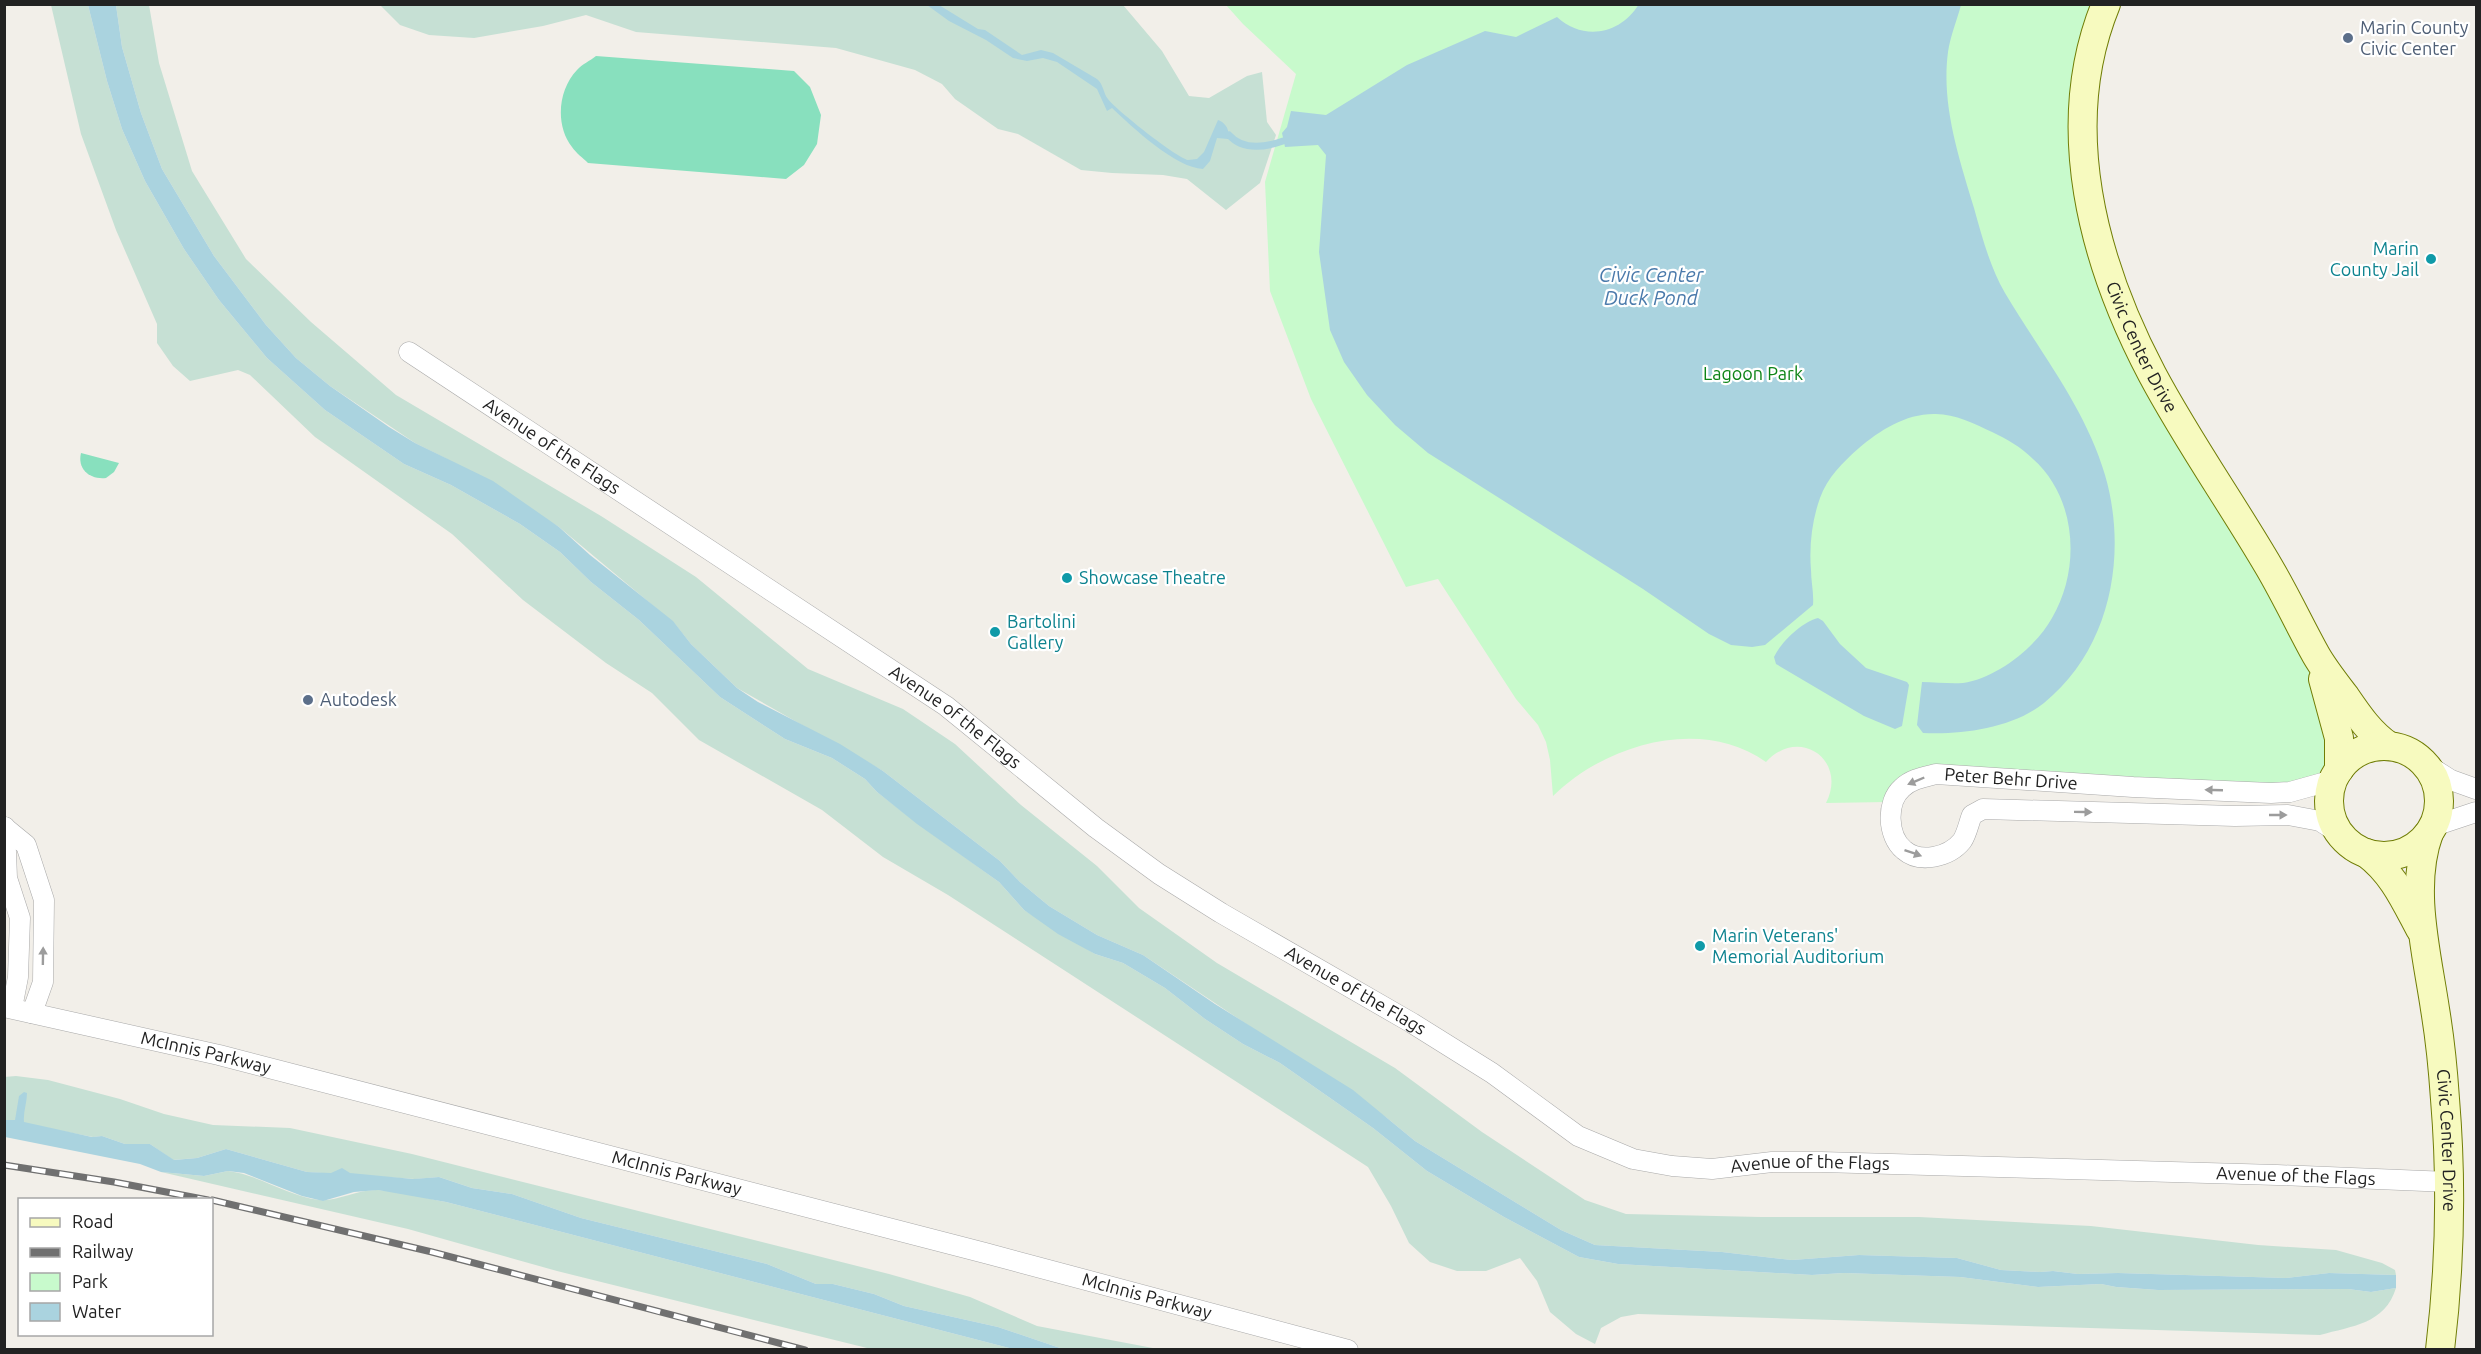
<svg xmlns="http://www.w3.org/2000/svg" width="2481" height="1354" viewBox="0 0 2481 1354" font-family="Ubuntu,sans-serif">
	<style>
		.wetland { fill: #c6e0d4 }
		.park { fill: #c8facc }
		.pitch { fill: #88e0be }
		.water { fill: #aad3df }
		.lines { fill: none; stroke-linecap: round; stroke-linejoin: round }
		.stream { stroke: #aad3df; stroke-width: 7 }
		.street-casing { stroke: #a9a9a9; stroke-width: 21 }
		.secondary-casing { stroke: #707d05; stroke-width: 30 }
		.street { stroke: #fff; stroke-width: 20 }
		.secondary { stroke: #f7fabf; stroke-width: 28 }
		.rail-casing { stroke: #707070; stroke-width: 7 }
		.rail { stroke: #fff; stroke-width: 4.5; stroke-dasharray: 14; stroke-linecap: butt }
		.oneway { fill: #9c9c9c }
		.service-dot { fill: #5c6f8a; stroke: #fff; stroke-width: 2 }
		.culture-dot { fill: #0f9aa8; stroke: #fff; stroke-width: 2 }
		.labels { text-anchor: middle; stroke-width: 4.5; stroke-linejoin: round; paint-order: stroke }
		.service-label { font-size: 18px; fill: #4e5e75; stroke: #fff; text-anchor: start }
		.culture-label { font-size: 18px; fill: #0d838f; stroke: #fff; text-anchor: start }
		.street-label { font-size: 18px; fill: #222; stroke: #fff }
		.park-label { font-size: 18px; fill: #0c8416; stroke: #fff }
		.water-label { font-size: 20px; font-style: italic; fill: #4a7aab; stroke: #fff }
	</style>
	<rect width="100%" height="100%" fill="#f2efe9"/>
	<g class="wetland">
		<path d="M51,5H88L107,81L122,129L145,181L184,249L219,300L267,358L325,410L404,464L451,485L520,524L560,552L591,582L639,620L720,697L785,739L832,758L865,779L877,792L917,823L999,882L1024,910L1095,954L1123,963L1165,988L1205,1019L1243,1044L1280,1063L1373,1128L1427,1171L1504,1217L1579,1257L1618,1264L1812,1275L1844,1273L1960,1277L2038,1287L2101,1284L2116,1287L2158,1290L2348,1289L2371,1292L2396,1288C2385,1324 2352,1326 2320,1335L1638,1314L1621,1317L1601,1328L1595,1344L1576,1334L1550,1312L1537,1281L1520,1258L1486,1271H1457L1430,1262L1409,1243L1391,1206L1368,1167L948,895L883,857L822,810L699,740L652,693L606,663L523,600L452,534L315,437L250,375L238,370L190,381L173,366L157,343V324L116,230L81,134Z"/>
		<path d="M116,5H149L159,63L192,171L246,259L311,322L396,395L601,516L696,577L808,669L903,709L955,744L1021,805L1097,866L1139,908L1217,963L1395,1068L1482,1132L1585,1200L1626,1214L1761,1217H1919L2091,1226L2258,1245L2336,1250L2382,1263L2395,1270L2396,1275L2329,1273L2286,1278L2118,1273L2078,1274L2053,1271L2040,1272L2001,1270L1957,1258L1859,1255L1792,1260L1722,1252L1595,1245L1561,1230L1415,1141L1387,1118L1143,955L1097,935L1049,906L1020,882L1000,861L883,771L737,688L691,644L675,624L559,527L445,458L415,443L330,386L296,358L266,325L214,256L162,169L141,113L122,47Z"/>
		<path d="M380,5H1123L1162,51L1189,96L1209,98L1247,76L1262,72L1267,122L1276,135L1260,183L1226,210L1187,179L1163,175L1112,173L1081,170L1018,134L998,129L955,99L942,84L915,70L836,48L636,32L586,15L543,26L474,38L429,35L400,25Z"/>
		<path d="M16,1076L48,1080L120,1099L164,1114L213,1125L290,1128L412,1154L889,1274L970,1297L1037,1326L1158,1349H1063L998,1327L904,1306L874,1294L833,1284H816L767,1264L581,1218L512,1194L472,1188L439,1177L415,1179L307,1172L226,1149L197,1158L173,1160L150,1144H125L102,1136L93,1137L5,1120L4,1077Z"/>
		<path d="M228,1171C260,1175 287,1196 320,1200C334,1202 359,1189 378,1190C400,1191 424,1198 446,1202L1013,1349H871L557,1271L408,1229L161,1172L204,1176Z"/>
	</g>
	<path class="park" d="M1226,5H2106L2085,79L2110,274L2298,618L2341,759L2314,786L1936,774L1887,802L1826,803C1848,760 1799,726 1766,762C1701,716 1606,744 1553,796L1550,760L1546,742L1538,725L1516,699L1438,579L1406,587L1311,399L1270,291L1265,182L1296,74L1243,24Z"/>
	<g class="pitch">
		<path d="M596,56L794,71L810,87L821,115L817,144L804,165L786,179L588,163C583,158 576,153 572,147C555,125 558,90 577,70C582,64 590,61 596,56Z"/>
		<path d="M81,453L119,463L114,472L106,478C90,480 77,469 81,453Z"/>
	</g>
	<g class="water">
		<path d="M1639,4L1961,5C1957,20 1950,37 1948,52C1941,105 1959,158 1974,208C1982,237 1990,267 2005,293C2040,352 2086,409 2105,475C2128,554 2111,649 2044,703C2013,728 1962,735 1923,733L1917,725L1922,682C1936,682 1949,684 1963,683C1997,678 2036,647 2052,618C2081,569 2077,498 2033,459C2021,447 2007,439 1992,432C1975,424 1955,414 1936,414C1907,413 1880,430 1859,448C1843,462 1827,478 1820,498C1812,520 1809,546 1811,570C1811,582 1814,593 1813,605L1765,645L1752,647L1731,645L1709,634L1643,589L1428,453L1395,425L1367,395L1344,362L1330,330L1319,252L1326,155L1318,145L1285,147L1282,133L1287,127L1291,111L1326,115L1407,65L1485,31L1516,37L1557,17C1583,41 1620,35 1639,4Z"/>
		<path d="M88,5H116L122,47L141,113L162,169L214,256L266,325L296,358L330,386L389,427L415,443L493,481L559,527L590,555L673,621L691,644L737,688L758,702L840,744L883,771L1000,861L1020,882L1049,906L1097,935L1143,955L1215,1004L1353,1090L1415,1141L1561,1230L1595,1245L1722,1252L1792,1260L1859,1255L1957,1258L2001,1270L2040,1272L2053,1271L2078,1274L2118,1273L2286,1278L2329,1273L2396,1275V1288L2371,1292L2348,1289L2158,1290L2116,1287L2101,1284L2038,1287L1960,1277L1844,1273L1812,1275L1618,1264L1579,1257L1504,1217L1427,1171L1373,1128L1280,1063L1243,1044L1205,1019L1165,988L1123,963L1095,954L1058,934L1024,910L999,882L917,824L877,792L865,779L832,758L785,739L720,697L639,620L591,582L560,552L520,524L451,485L404,464L325,410L267,358L219,300L184,249L145,181L122,129L107,81Z"/>
		<path d="M927,5H939L978,29L985,30L1022,55L1041,50L1053,53L1097,79C1104,85 1103,93 1108,99C1116,110 1177,158 1188,160C1191,160 1194,159 1197,159L1204,152L1218,120C1226,123 1230,130 1228,139L1217,138L1210,161L1203,169C1176,168 1132,127 1112,108L1107,111L1097,89L1057,62L1043,58L1027,61L1013,58L986,40L949,21Z"/>
		<path d="M1818,618L1823,621L1840,644L1866,668L1907,682L1909,685L1902,726L1895,729L1864,716L1776,664L1774,657C1781,642 1802,622 1818,618Z"/>
		<path d="M24,1092L27,1093C27,1103 23,1112 24,1122L92,1137L102,1136L125,1144H150L174,1160L197,1158L226,1149L307,1172L331,1173L342,1168L350,1173L413,1179L439,1177L472,1188L512,1194L581,1218L767,1264L816,1284H833L874,1294L904,1306L998,1327L1063,1349H1013L446,1202L378,1190L354,1192L323,1201L302,1196L244,1173L228,1171L204,1176L161,1172L140,1164L5,1137V1120H15L19,1096Z"/>
	</g>
	<g class="lines">
		<path class="stream" d="M1229,135C1243,151 1266,147 1283,141"/>
		<defs>
			<g id="street">
				<path id="s1" d="M409,352L946,706L1096,828L1159,874L1221,913L1412,1023L1492,1073L1578,1136L1633,1159L1672,1166L1712,1169L1772,1162H1821L2277,1175L2449,1182"/>
				<path d="M2421,761L2451,780L2476,789"/>
				<path d="M2333,780L2290,792L2271,793L2133,787L1936,774C1924,777 1911,779 1902,788C1886,802 1887,836 1904,850C1920,864 1949,857 1962,841C1967,834 1969,822 1972,815L1983,809L2235,816L2288,815L2320,821L2340,834"/>
				<path d="M2434,826L2476,812"/>
				<path d="M4,827L26,845L44,900L43,982L32,1013"/>
				<path d="M5,827L7,878L20,918L18,977L12,1008"/>
				<path id="s2" d="M4,1007L219,1055L985,1253L1348,1350"/>
			</g>
			<g id="secondary">
				<path id="s3" d="M2106,4C2056,126 2093,262 2152,374C2187,440 2231,502 2269,567C2286,596 2300,626 2316,655C2324,669 2335,683 2345,696C2358,715 2370,733 2389,746"/>
				<path d="M2323,679L2339,738V770"/>
				<circle cx="2384" cy="801" r="55"/>
				<path id="s4" d="M2429,833C2409,887 2427,954 2435,1009C2440,1039 2443,1069 2445,1099C2452,1183 2450,1267 2440,1350"/>
				<path d="M2366,853C2393,873 2405,901 2420,929"/>
			</g>
		</defs>
		<use href="#street" class="street-casing"/>
		<use href="#secondary" class="secondary-casing"/>
		<use href="#street" class="street"/>
		<use href="#secondary" class="secondary"/>
		<defs>
			<g id="rail">
				<path d="M4,1165L114,1182L208,1200"/>
				<path d="M212,1200L432,1252L805,1350"/>
			</g>
		</defs>
		<use href="#rail" class="rail-casing"/>
		<use href="#rail" class="rail"/>
	</g>
	<defs><path id="oneway-solid" d="M-6-.8H1V-3.2L6.5 0L1 3.2V.8H-6Z" transform="scale(1.5)"/></defs>
	<g class="oneway">
		<use href="#oneway-solid" transform="translate(1916 781) rotate(157)"/>
		<use href="#oneway-solid" transform="translate(2214 790) rotate(-178)"/>
		<use href="#oneway-solid" transform="translate(2083 812) rotate(1)"/>
		<use href="#oneway-solid" transform="translate(2278 815)"/>
		<use href="#oneway-solid" transform="translate(1913 853) rotate(19)"/>
		<use href="#oneway-solid" transform="translate(43 956) rotate(-89)"/>
	</g>
	<g class="service-dot">
		<circle cx="2348" cy="38" r="6"/>
		<circle cx="308" cy="700" r="6"/>
	</g>
	<g class="culture-dot">
		<circle cx="2431" cy="259" r="6"/>
		<circle cx="1067" cy="578" r="6"/>
		<circle cx="995" cy="632" r="6"/>
		<circle cx="1700" cy="946" r="6"/>
	</g>
	<g class="labels">
		<g class="service-label">
			<text x="2360" y="34">Marin County<tspan x="2360" dy="21">Civic Center</tspan></text>
			<text x="320" y="706">Autodesk</text>
		</g>
		<g class="culture-label">
			<text x="2419" y="255" text-anchor="end">Marin<tspan x="2419" dy="21">County Jail</tspan></text>
			<text x="1079" y="584">Showcase Theatre</text>
			<text x="1007" y="628">Bartolini<tspan x="1007" dy="21">Gallery</tspan></text>
			<text x="1712" y="942">Marin Veterans'<tspan x="1712" dy="21">Memorial Auditorium</tspan></text>
		</g>
		<g class="street-label">
			<text dy="6" stroke="none"><textPath href="#s3" startOffset="356">Civic Center Drive</textPath></text>
			<text dy="6" stroke="none"><textPath href="#s1" startOffset="171">Avenue of the Flags</textPath></text>
			<text dy="6" stroke="none"><textPath href="#s1" startOffset="657">Avenue of the Flags</textPath></text>
			<text transform="translate(2011 779) rotate(4)" y="6">Peter Behr Drive</text>
			<text dy="6" stroke="none"><textPath href="#s1" startOffset="1143">Avenue of the Flags</textPath></text>
			<text dy="6" stroke="none"><textPath href="#s2" startOffset="207">McInnis Parkway</textPath></text>
			<text dy="6" stroke="none"><textPath href="#s4" startOffset="310">Civic Center Drive</textPath></text>
			<text dy="6" stroke="none"><textPath href="#s1" startOffset="1647">Avenue of the Flags</textPath></text>
			<text dy="6" stroke="none"><textPath href="#s2" startOffset="693">McInnis Parkway</textPath></text>
			<text dy="6" stroke="none"><textPath href="#s1" startOffset="2133">Avenue of the Flags</textPath></text>
			<text dy="6" stroke="none"><textPath href="#s2" startOffset="1179">McInnis Parkway</textPath></text>
		</g>
		<g class="park-label">
			<text x="1753" y="380">Lagoon Park</text>
		</g>
		<g class="water-label">
			<text x="1651" y="282">Civic Center<tspan x="1651" dy="23">Duck Pond</tspan></text>
		</g>
	</g>
	<rect width="2481" height="1354" fill="none" stroke="#222222" stroke-width="12"/>
	<rect x="18" y="1198" width="195" height="138" fill="#ffffff" stroke="#a7a7a7" stroke-width="1.5"/>
	<rect x="30" y="1218" width="30" height="9" fill="#f7fabf" stroke="#a7a7a7" stroke-width="1.5"/>
	<text x="72" y="1228" font-size="18" fill="#222222">Road</text>
	<rect x="30" y="1248" width="30" height="9" fill="#707070" stroke="#a7a7a7" stroke-width="1.5"/>
	<text x="72" y="1258" font-size="18" fill="#222222">Railway</text>
	<rect x="30" y="1273" width="30" height="18" fill="#c8facc" stroke="#a7a7a7" stroke-width="1.5"/>
	<text x="72" y="1288" font-size="18" fill="#222222">Park</text>
	<rect x="30" y="1303" width="30" height="18" fill="#aad3df" stroke="#a7a7a7" stroke-width="1.5"/>
	<text x="72" y="1318" font-size="18" fill="#222222">Water</text>
</svg>
